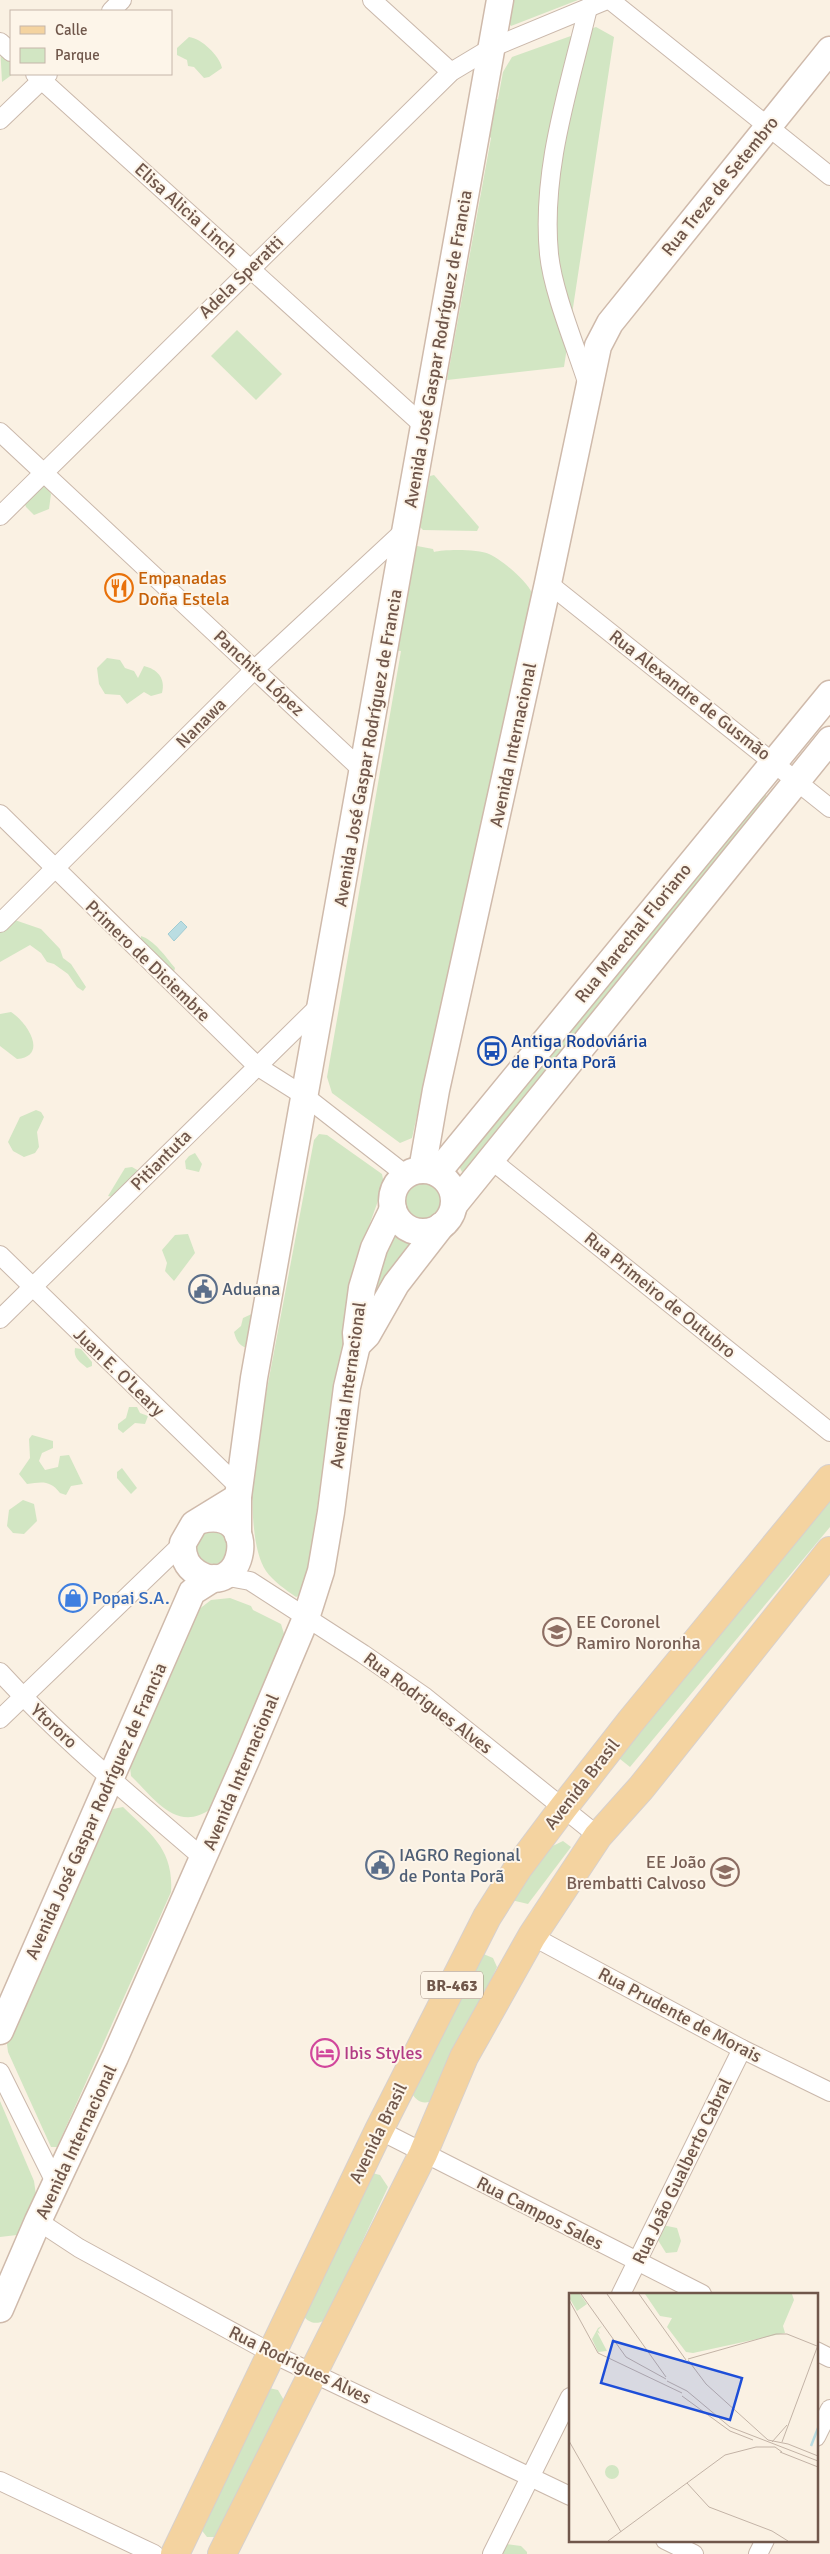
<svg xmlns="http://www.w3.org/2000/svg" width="830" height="2554" viewBox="0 0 830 2554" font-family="Signika,sans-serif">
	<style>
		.green { fill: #d2e6c3 }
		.water { fill: #badde2; stroke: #a1ccd2 }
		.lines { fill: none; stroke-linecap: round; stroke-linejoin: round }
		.street-casing { stroke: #cab8ab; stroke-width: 20 }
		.secondary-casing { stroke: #cfbaab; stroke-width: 29 }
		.primary-casing { stroke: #d7d0cd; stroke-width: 30 }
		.street { stroke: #fff; stroke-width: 18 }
		.secondary { stroke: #fff; stroke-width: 26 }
		.primary { stroke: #f4d3a0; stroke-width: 28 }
		.labels { text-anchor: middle; stroke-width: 4; stroke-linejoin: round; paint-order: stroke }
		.shield { fill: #fdf5e9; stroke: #9a867a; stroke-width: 1 }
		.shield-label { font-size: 16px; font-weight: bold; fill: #70574b }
		.street-label { font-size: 18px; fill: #70574b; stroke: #fdf5e9 }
		.food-label { font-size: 18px; fill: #c56008; stroke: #fdf5e9; text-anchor: start }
		.transit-label { font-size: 18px; fill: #164399; stroke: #fdf5e9; text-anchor: start }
		.service-label { font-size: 18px; fill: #4e5e75; stroke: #fdf5e9; text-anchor: start }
		.shop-label { font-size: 18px; fill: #366cbe; stroke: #fdf5e9; text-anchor: start }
		.education-label { font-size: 18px; fill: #785e54; stroke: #fdf5e9; text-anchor: start }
		.hotel-label { font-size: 18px; fill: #b23c85; stroke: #fdf5e9; text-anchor: start }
		.inset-river { fill: none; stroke: #badde2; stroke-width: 2.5 }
		.inset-road { fill: none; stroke: #c3b3a6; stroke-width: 1 }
		.view { fill: #1d4ed8; fill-opacity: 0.15; stroke: #1d4ed8; stroke-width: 2.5 }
		.inset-edge { fill: none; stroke: #70574b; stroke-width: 2.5 }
	</style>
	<rect width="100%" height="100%" fill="#faf1e3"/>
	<g class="green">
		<path d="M512,0H578L511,26L508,22Z"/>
		<path d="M596,27L614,37L564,367L447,380L491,138L483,130L485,104L498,99L503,72L512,57Z"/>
		<path d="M189,37C201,38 220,56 222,68L209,77L204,78L194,67L188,66L187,60L177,55V48Z"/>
		<path d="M0,45L11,54V74H13L2,82Z"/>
		<path d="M237,330L282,374L256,400L211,356Z"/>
		<path d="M434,475L479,527L477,531L423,530L420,527L430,476Z"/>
		<path d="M43,481L51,494L49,509L34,515L26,507L22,497Z"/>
		<path d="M417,546L433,549L434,552C444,549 479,549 489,554C501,559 527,581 532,593L412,1138L400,1143L332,1093L327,1077L401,651L393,650L403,550Z"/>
		<path d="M107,658L120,660L125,668L134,671L138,678L144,666C157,669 166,678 162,693L151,696L144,692L127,704L120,695L105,694L99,684L97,668Z"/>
		<path d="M765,793L768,800L464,1173L462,1172L459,1166Z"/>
		<path d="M0,917H6L41,929L60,949L63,958L71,964L86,987L83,991L77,987L68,974L54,964L47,962L41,953L30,945L0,962Z"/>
		<path d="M141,936C154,940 166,957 175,968L174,972L141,943Z"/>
		<path d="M11,1012C27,1022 49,1056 17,1059L0,1046V1014Z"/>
		<path d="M36,1110L41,1112L44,1117L37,1132L39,1147L35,1153L24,1157L13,1151L8,1142L20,1117Z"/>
		<path d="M319,1134L327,1135L382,1174L384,1184L359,1254L343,1345L305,1586L301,1595L296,1597C286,1590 273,1581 266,1571C250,1547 252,1492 253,1463L314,1140Z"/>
		<path d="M195,1153L202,1164L199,1172L186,1169L185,1161L189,1156Z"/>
		<path d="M132,1167L139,1171L122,1199L108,1196L125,1168Z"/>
		<circle cx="423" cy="1203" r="21"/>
		<path d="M188,1234L195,1253L174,1281L165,1271L167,1263L162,1250L175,1235Z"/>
		<path d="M394,1235L412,1246L365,1317L374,1277Z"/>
		<path d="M256,1312L251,1350C240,1346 237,1343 234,1332L241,1326L243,1318Z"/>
		<path d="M75,1348L81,1349L92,1362V1366L87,1368C80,1362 73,1358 75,1348Z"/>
		<path d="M129,1407H137L140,1413L148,1416L145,1424L135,1423L123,1433L118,1429V1424L126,1418Z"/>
		<path d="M32,1435L53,1441V1448L42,1453L39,1461L45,1470L58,1467L60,1456L69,1455L83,1484L71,1486L66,1495L60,1493C50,1480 42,1482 27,1484L19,1474L30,1458L29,1439Z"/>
		<path d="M122,1468L137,1488L131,1494L117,1478V1472Z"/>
		<path d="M830,1482V1527L630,1767L610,1751Z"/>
		<path d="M23,1500L34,1504L37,1521L24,1534L13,1533L7,1526L9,1510Z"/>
		<path d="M201,1531L224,1532L231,1549C218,1567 218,1567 198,1559L194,1542Z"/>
		<path d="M230,1598L251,1606L253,1610L281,1624L285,1637L212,1808C177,1834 155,1799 131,1776L130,1767L198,1610L211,1600Z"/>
		<path d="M123,1807C151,1834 174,1850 171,1892L57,2147H51L8,2052L7,2044L113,1809Z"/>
		<path d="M563,1841L571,1847L528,1904L503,1898L534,1855Z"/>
		<path d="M481,1953L493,1958L497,1967L435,2099C424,2106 417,2102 411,2092Z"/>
		<path d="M0,2101L34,2181L36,2195L17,2235L0,2237Z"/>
		<path d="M372,2173L380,2175L388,2187L325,2320C315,2326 307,2322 301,2313Z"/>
		<path d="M662,2225L677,2228L681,2241L677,2252L666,2253L656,2237Z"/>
		<path d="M269,2388L278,2390L285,2402L218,2537H207L199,2527Z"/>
		<path d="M506,2544L521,2546L527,2552V2554H493Z"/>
	</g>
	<path class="water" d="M181,921L187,927L174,941L168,934Z"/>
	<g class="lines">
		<defs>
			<g id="street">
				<path d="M372,0L451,72"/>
				<path d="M610,0L830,176"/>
				<path d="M111,11L122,0"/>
				<path d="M0,42L11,52"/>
				<path d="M35,74L425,427"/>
				<path d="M0,120L48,74"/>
				<path d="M588,385C576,347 553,293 549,254C541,170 569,88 588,8"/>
				<path d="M0,432L363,771"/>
				<path d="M0,516L451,72L491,48L607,0"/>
				<path d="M548,583L830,808"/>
				<path d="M0,814L257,1066L306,1097L406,1175"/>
				<path d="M0,923L255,669L407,528"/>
				<path d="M490,1159L830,1432"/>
				<path d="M0,1255L239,1487"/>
				<path d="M0,1319L321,1004"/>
				<path d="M223,1576L250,1581L363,1654L425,1697L598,1836"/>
				<path d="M0,1672C62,1740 134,1798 203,1858"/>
				<path d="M0,1719L183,1543"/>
				<path d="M532,1936L742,2049L830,2092"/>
				<path d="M0,2072L56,2184"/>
				<path d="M379,2130L702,2294"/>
				<path d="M38,2221L79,2248L273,2354L570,2496"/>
				<path d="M621,2294L742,2049"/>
				<path d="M816,2351L830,2358"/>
				<path d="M816,2437L830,2409"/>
				<path d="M0,2481L154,2554"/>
				<path d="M665,2540L694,2554"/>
				<path d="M492,2554L570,2397"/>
				<path d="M758,2554L765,2540"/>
			</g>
			<g id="secondary">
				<path d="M422,1170L436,1090L548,583L598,346L610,323L830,50"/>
				<circle cx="423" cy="1201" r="31"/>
				<path d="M437,1173L830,694"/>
				<path d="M454,1205L830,740"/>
				<path d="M357,1345L367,1335L396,1284L441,1226"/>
				<path d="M201,1520C263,1505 244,1603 197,1573C186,1566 182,1555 183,1543L194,1524L238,1497"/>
				<path d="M238,1535V1497L254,1378L500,0"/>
				<path d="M0,2031L192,1592L214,1578"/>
				<path d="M0,2309L38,2221L115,2057L247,1758L306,1618L321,1571L331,1512L347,1387L357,1345L356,1333L362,1288L374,1248L393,1209"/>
			</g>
			<g id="primary">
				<path d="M175,2554L379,2130L487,1917L518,1868L563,1808L631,1721L830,1479"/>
				<path d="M222,2554L423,2154L464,2057L532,1936L598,1836L641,1788L830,1551"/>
			</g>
		</defs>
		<use href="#street" class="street-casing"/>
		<use href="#secondary" class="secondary-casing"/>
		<use href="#primary" class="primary-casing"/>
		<use href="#street" class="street"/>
		<use href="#secondary" class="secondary"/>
		<use href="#primary" class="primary"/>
	</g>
	<defs>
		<symbol id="restaurant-ring" viewBox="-11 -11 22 22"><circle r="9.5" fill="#fdf5e9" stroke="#e8710a" stroke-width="1.5"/><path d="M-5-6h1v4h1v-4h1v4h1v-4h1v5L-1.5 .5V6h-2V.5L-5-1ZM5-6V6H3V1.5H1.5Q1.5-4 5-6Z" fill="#e8710a"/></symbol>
		<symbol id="bus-ring" viewBox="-11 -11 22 22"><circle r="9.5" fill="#fdf5e9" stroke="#1a4fb4" stroke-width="1.5"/><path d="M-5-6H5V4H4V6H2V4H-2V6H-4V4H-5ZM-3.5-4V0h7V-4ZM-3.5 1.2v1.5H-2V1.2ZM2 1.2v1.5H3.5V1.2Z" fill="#1a4fb4"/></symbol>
		<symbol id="civic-ring" viewBox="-11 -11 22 22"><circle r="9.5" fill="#fdf5e9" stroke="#5c6f8a" stroke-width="1.5"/><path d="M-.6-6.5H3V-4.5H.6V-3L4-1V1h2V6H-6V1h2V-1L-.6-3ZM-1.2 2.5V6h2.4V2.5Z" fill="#5c6f8a"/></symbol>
		<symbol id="shop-ring" viewBox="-11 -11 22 22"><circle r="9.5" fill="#fdf5e9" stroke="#3f7fe0" stroke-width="1.5"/><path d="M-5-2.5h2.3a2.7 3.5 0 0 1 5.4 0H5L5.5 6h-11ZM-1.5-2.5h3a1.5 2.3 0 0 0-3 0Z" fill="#3f7fe0"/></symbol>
		<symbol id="school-ring" viewBox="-11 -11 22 22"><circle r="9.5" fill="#fdf5e9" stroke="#8d6e63" stroke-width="1.5"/><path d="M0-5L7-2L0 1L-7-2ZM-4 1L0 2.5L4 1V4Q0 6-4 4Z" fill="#8d6e63"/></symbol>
		<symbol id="hotel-ring" viewBox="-11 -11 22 22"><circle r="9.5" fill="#fdf5e9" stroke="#d1479c" stroke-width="1.5"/><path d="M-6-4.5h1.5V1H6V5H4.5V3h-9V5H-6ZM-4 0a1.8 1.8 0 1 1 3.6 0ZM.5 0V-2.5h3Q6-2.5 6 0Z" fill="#d1479c"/></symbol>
	</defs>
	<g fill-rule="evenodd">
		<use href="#restaurant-ring" x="103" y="572" width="32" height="32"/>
		<use href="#bus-ring" x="476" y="1035" width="32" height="32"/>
		<use href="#civic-ring" x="187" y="1273" width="32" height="32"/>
		<use href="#shop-ring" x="57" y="1582" width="32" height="32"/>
		<use href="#school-ring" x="541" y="1616" width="32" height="32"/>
		<use href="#civic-ring" x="364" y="1849" width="32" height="32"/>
		<use href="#school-ring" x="709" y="1856" width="32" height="32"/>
		<use href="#hotel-ring" x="309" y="2037" width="32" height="32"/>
	</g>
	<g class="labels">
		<rect class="shield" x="421" y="1971.5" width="62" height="27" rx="4"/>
		<g class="shield-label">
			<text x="452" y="1991">BR-463</text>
		</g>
		<g class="street-label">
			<text transform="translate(720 186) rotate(-51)" y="6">Rua Treze de Setembro</text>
			<text transform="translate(186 210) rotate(42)" y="6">Elisa Alicia Linch</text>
			<text transform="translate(241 277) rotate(-44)" y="6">Adela Speratti</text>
			<text transform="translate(438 349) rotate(-80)" y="6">Avenida José Gaspar Rodríguez de Francia</text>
			<text transform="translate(259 673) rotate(43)" y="6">Panchito López</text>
			<text transform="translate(690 695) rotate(38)" y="6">Rua Alexandre de Gusmão</text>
			<text transform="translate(201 723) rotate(-45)" y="6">Nanawa</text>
			<text transform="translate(513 745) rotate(-78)" y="6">Avenida Internacional</text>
			<text transform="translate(368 748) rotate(-80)" y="6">Avenida José Gaspar Rodríguez de Francia</text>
			<text transform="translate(633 933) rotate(-51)" y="6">Rua Marechal Floriano</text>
			<text transform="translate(148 961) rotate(44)" y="6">Primero de Diciembre</text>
			<text transform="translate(161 1160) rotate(-45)" y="6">Pitiantuta</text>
			<text transform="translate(660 1295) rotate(39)" y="6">Rua Primeiro de Outubro</text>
			<text transform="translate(119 1372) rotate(44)" y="6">Juan E. O'Leary</text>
			<text transform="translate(348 1385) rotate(-82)" y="6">Avenida Internacional</text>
			<text transform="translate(428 1703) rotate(37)" y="6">Rua Rodrigues Alves</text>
			<text transform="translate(54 1726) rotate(43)" y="6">Ytororo</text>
			<text transform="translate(241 1772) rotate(-67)" y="6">Avenida Internacional</text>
			<text transform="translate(582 1784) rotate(-52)" y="6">Avenida Brasil</text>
			<text transform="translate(96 1811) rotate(-66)" y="6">Avenida José Gaspar Rodríguez de Francia</text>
			<text transform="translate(680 2015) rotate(28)" y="6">Rua Prudente de Morais</text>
			<text transform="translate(378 2133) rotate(-64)" y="6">Avenida Brasil</text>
			<text transform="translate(76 2142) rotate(-65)" y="6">Avenida Internacional</text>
			<text transform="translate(682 2171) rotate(-64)" y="6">Rua João Gualberto Cabral</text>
			<text transform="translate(540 2213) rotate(27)" y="6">Rua Campos Sales</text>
			<text transform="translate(300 2365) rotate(26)" y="6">Rua Rodrigues Alves</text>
		</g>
		<g class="food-label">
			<text x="138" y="584">Empanadas<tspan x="138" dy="21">Doña Estela</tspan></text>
		</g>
		<g class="transit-label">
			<text x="511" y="1047">Antiga Rodoviária<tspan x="511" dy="21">de Ponta Porã</tspan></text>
		</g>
		<g class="service-label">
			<text x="222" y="1295">Aduana</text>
			<text x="399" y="1861">IAGRO Regional<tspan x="399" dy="21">de Ponta Porã</tspan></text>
		</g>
		<g class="shop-label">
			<text x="92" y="1604">Popai S.A.</text>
		</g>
		<g class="education-label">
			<text x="576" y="1628">EE Coronel<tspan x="576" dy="21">Ramiro Noronha</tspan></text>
			<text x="706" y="1868" text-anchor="end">EE João<tspan x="706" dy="21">Brembatti Calvoso</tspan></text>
		</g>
		<g class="hotel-label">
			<text x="344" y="2059">Ibis Styles</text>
		</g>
	</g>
	<g transform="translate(569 2293)">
		<rect width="249" height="249" fill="#faf1e3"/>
		<path d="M2,1H11L18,11L8,18L1,6ZM76,1H223L225,7L214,33L216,40L124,60L117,59L98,34L103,25L91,23ZM33,33L29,37L31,41L28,39L38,58L29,59L23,46L29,35ZM36 179a7 7 0 1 1 14 0a7 7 0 1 1-14 0Z" fill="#d2e6c3"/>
		<path class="inset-river" d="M242,153L249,135"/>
		<path class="inset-road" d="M12,1L57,64L97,86M38,1L97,84M70,1L117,67M0,7L29,60L113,100M119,66L207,41H218L248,53M119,67L137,91L199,147L219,151L249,163M98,88L118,98L161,134L249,168M113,103L161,138L184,147M0,148L52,239M203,149L218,132M213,149L249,52M211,159L249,174M118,190L140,214L203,238L219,248M39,248L156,162L187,154H206L213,159"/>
		<path class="view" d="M44,48L173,85L161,127L32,90Z"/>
		<rect width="249" height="249" class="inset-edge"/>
	</g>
	<rect x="10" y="10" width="162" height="65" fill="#fdf5e9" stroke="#c5b6aa"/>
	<rect x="20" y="26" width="25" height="8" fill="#f4d3a0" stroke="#c5b6aa"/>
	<text x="55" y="35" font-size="15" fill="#70574b">Calle</text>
	<rect x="20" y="48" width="25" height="15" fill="#d2e6c3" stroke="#c5b6aa"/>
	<text x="55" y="60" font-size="15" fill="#70574b">Parque</text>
</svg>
